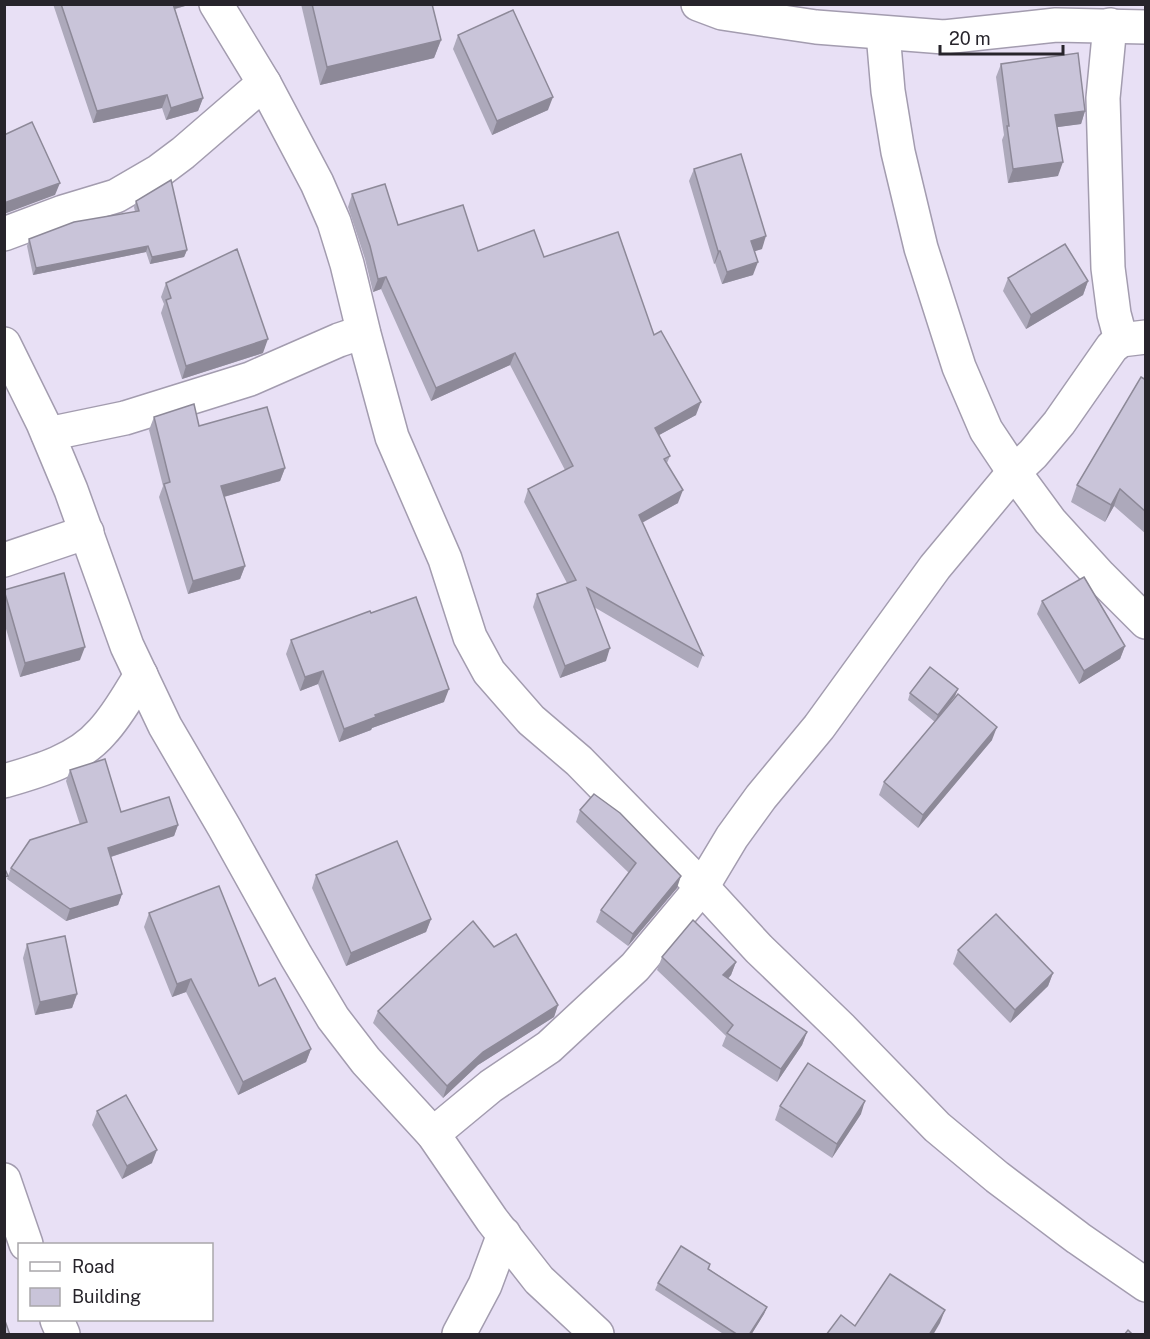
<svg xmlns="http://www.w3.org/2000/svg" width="1150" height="1339" viewBox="0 0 1150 1339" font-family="'Public Sans',sans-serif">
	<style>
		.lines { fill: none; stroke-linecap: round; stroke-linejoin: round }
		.minor-casing { stroke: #a39caf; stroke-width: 36 }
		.minor { stroke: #fff; stroke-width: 33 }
		.wall { fill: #ada9bb }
		.shaded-wall { fill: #8d8998 }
		.building { fill: #c9c4d9; stroke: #8d8998; stroke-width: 1.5 }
	</style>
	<rect width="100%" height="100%" fill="#e8e0f5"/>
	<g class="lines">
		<defs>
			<g id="minor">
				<path d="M216,4L264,83L317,183L334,222L347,264L364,334L392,437L445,559L470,637L489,672L531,720L579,761L702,887L759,949L842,1029L937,1127L997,1177L1078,1238L1146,1285"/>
				<path d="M698,4L722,13L816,27L944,37L1056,25L1146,27"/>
				<path d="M1110,25L1103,98L1108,268L1114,314L1121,340"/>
				<path d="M883,33L888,91L898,152L921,248L959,367L986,430L1014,472L1050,521L1100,576L1146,622"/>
				<path d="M4,234L63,212L116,196L159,171L183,153L264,83"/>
				<path d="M4,344L43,423L71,490L127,646L165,726L224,827L296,956L333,1018L366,1061L433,1134L492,1220L539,1280L597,1334"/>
				<path d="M48,434L125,418L250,379L339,340L363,332"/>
				<path d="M4,560L87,532"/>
				<path d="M4,781C39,771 78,760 102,732C118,715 129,694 141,675"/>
				<path d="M433,1134L491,1086L549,1047L635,967L702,887L732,837L761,797L819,727L935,567L1014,472L1033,454L1059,423L1112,347L1121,340L1146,337"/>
				<path d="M4,1180L26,1244"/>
				<path d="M57,1320L63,1334"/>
				<path d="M459,1334L485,1285L504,1234"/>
			</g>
		</defs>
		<use href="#minor" class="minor-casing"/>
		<use href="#minor" class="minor"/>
	</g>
	<g class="wall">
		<path d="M53,4H192L175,9L203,98L198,111L166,120L162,108L93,123Z"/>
		<path d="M301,4H432L441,40L434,58L320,85Z"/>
		<path d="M458,35L548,110L492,135L453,49Z"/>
		<path d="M1001,64L1085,111L1081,124L1057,127L1058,176L1008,183L1002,140L1004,135L996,77Z"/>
		<path d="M694,169L762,249L754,251L753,275L722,284L715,263L714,264L689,181Z"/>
		<path d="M352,194L398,225L478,251L544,257L654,335L696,415L659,435L670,456L667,463L678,503L642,523L703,655L698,668L594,607L606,661L560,678L533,607L537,594L567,583L524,502L528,489L565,470L510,365L431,401L381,289L373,292L365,259L348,207Z"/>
		<path d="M136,201L187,250L184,257L150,264L146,252L33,275L27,246L29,239L135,212L134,207Z"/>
		<path d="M1008,278L1088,281L1083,295L1026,329L1003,291Z"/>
		<path d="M166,283L263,353L182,379L161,313L164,304L161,297Z"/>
		<path d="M1146,380V534L1114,506L1105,522L1071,502L1077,485Z"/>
		<path d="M154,417L199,426L285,468L280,481L224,497L245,566L240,579L188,594L159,497L163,486L149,430Z"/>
		<path d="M4,590L80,660L20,677L4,622Z"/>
		<path d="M1042,601L1125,646L1120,659L1079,684L1037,614Z"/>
		<path d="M371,613L444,702L372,728L371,730L339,742L318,684L300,691L286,654L291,640Z"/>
		<path d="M958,689L955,696L946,708L992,740L918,828L879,795L884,782L935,722L908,700L910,693Z"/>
		<path d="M70,770L121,812L178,825L174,836L111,857L122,894L118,905L66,921L7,879L11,868L80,825L66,781Z"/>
		<path d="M580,810L677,888L628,946L596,922L601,910L629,873L576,822Z"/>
		<path d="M316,875L431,919L426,932L346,966L312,888Z"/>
		<path d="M149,913L259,986L311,1049L306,1062L238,1095L186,992L172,997L144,927Z"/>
		<path d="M27,944L77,994L72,1008L35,1015L23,958Z"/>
		<path d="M494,947L558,1005L554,1017L478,1065L443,1098L373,1023L378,1011Z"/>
		<path d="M958,950L1053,973L1048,986L1010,1023L953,964Z"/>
		<path d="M662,957L736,962L731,975L728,979L807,1032L802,1045L777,1082L722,1046L726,1036L657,970Z"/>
		<path d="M780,1106L861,1114L832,1158L775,1120Z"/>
		<path d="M97,1111L152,1163L122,1179L92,1125Z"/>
		<path d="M710,1264L709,1269L767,1307L764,1314L751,1335H725L655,1290L658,1283Z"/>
	</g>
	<g class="shaded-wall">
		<path d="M169,4H192L167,11Z"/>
		<path d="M441,40L434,58L320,85L327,67Z"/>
		<path d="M167,95L162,108L93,123L97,111Z"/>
		<path d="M553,97L548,110L492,135L497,121Z"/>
		<path d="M203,98L198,111L166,120L171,108Z"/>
		<path d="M1085,111L1081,124L1051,128L1055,115Z"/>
		<path d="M1063,162L1058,176L1008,183L1013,169Z"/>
		<path d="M60,183L55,195L4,214V203Z"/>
		<path d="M766,236L762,249L746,254L751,241Z"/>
		<path d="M148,246L146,252L33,275L36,268Z"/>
		<path d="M187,250L184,257L150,264L152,257Z"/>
		<path d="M718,251H720L715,263L714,264Z"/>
		<path d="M758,262L753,275L722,284L727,272Z"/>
		<path d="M386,277L381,289L373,292L378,279Z"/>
		<path d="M1088,281L1083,295L1026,329L1031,315Z"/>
		<path d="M268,339L263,353L182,379L186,366Z"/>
		<path d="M515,353L510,365L431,401L436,388Z"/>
		<path d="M701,402L696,415L650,440L655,428Z"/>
		<path d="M285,468L280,481L216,499L221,486Z"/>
		<path d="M1120,489L1114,506L1105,522L1111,505Z"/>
		<path d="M683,490L678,503L634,527L639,515Z"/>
		<path d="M245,566L240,579L188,594L193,581Z"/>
		<path d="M1125,646L1120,659L1079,684L1084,671Z"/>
		<path d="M85,647L80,660L20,677L25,663Z"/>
		<path d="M610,648L606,661L560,678L565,666Z"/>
		<path d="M323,671L318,684L300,691L305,677Z"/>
		<path d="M449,689L444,702L372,728L371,730L339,742L344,729L375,715Z"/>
		<path d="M958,689L955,696L935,722L938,715Z"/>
		<path d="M997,727L992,740L918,828L923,815Z"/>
		<path d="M178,825L174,836L104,859L108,848Z"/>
		<path d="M681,876L677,888L628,946L633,934Z"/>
		<path d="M122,894L118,905L66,921L70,909Z"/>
		<path d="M431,919L426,932L346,966L351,953Z"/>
		<path d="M736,962L731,975L718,989L723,975Z"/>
		<path d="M1053,973L1048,986L1010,1023L1015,1010Z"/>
		<path d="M191,979L186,992L172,997L177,984Z"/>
		<path d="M77,994L72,1008L35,1015L40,1002Z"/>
		<path d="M558,1005L554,1017L478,1065L443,1098L447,1086L483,1052Z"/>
		<path d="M807,1032L802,1045L777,1082L781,1069Z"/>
		<path d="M311,1049L306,1062L238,1095L243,1082Z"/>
		<path d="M865,1101L861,1114L832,1158L837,1144Z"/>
		<path d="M157,1150L152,1163L122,1179L127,1166Z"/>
		<path d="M767,1307L764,1314L751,1335H749Z"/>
		<path d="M945,1310L940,1323L933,1335H929Z"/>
	</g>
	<g class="building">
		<path d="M61,4H173L203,98L171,108L167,95L97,111Z"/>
		<path d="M312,4H432L441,40L327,67Z"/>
		<path d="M513,10L553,97L497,121L458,35Z"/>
		<path d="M1078,53L1085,111L1055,115L1063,162L1013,169L1007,126H1009L1001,64Z"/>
		<path d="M32,122L60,183L4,203V135Z"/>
		<path d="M741,154L766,236L751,241L758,262L727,272L720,251H718L694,169Z"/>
		<path d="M171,180L187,250L152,257L148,246L36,268L29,239L74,222L139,211L136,201Z"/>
		<path d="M385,184L398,225L463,205L478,251L534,230L544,257L618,232L654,335L661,331L701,402L655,428L670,456L664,459L683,490L639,515L703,655L587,588L610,648L565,666L537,594L576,580L528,489L573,466L515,353L436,388L386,277L378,279L370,246L352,194Z"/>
		<path d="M1065,244L1088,281L1031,315L1008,278Z"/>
		<path d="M237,249L268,339L186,366L166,300L171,298L166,283Z"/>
		<path d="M1141,377L1146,380V512L1120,489L1111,505L1077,485Z"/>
		<path d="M194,404L199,426L267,407L285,468L221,486L245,566L193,581L164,484L170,482L154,417Z"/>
		<path d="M64,573L85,647L25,663L4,590Z"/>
		<path d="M1084,577L1125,646L1084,671L1042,601Z"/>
		<path d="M416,597L449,689L375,715L376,717L344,729L323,671L305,677L291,640L370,611L371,613Z"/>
		<path d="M930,667L958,689L938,715L910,693Z"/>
		<path d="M958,694L997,727L923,815L884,782Z"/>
		<path d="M105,759L121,812L169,797L178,825L108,848L122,894L70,909L11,868L30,840L87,822L70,770Z"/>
		<path d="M594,794L620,813L681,876L633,934L601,910L636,863L580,810Z"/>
		<path d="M397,841L431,919L351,953L316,875Z"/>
		<path d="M4,867L8,876L4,877Z"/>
		<path d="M219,886L259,986L275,978L311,1049L243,1082L191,979L177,984L149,913Z"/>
		<path d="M996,914L1053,973L1015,1010L958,950Z"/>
		<path d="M693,920L736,962L723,975L807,1032L781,1069L727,1033L733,1025L662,957Z"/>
		<path d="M473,921L494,947L516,934L558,1005L483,1052L447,1086L378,1011Z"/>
		<path d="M65,936L77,994L40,1002L27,944Z"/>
		<path d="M808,1063L865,1101L837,1144L780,1106Z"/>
		<path d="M126,1095L157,1150L127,1166L97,1111Z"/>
		<path d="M681,1246L710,1264L708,1269L767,1307L749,1335H738L658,1283Z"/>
		<path d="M890,1274L945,1310L929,1335H826L841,1315L855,1326Z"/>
		<path d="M4,1318L10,1335H4Z"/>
		<path d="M1128,1330L1133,1335H1124Z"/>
	</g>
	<rect width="1150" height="1339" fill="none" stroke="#27242b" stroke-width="12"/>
	<rect x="18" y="1243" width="195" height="78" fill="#ffffff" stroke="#a9a7aa" stroke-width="1.5"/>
	<rect x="30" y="1262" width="30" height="9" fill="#ffffff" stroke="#a9a7aa" stroke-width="1.5"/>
	<text x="72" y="1273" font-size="18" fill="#27242b">Road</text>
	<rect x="30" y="1288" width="30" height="18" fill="#c9c4d9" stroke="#a9a7aa" stroke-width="1.5"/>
	<text x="72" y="1303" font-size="18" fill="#27242b">Building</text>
	<path d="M940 45v9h123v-9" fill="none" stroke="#27242b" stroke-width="3"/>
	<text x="949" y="45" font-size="18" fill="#27242b" stroke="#ffffff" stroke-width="4.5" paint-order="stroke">20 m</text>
</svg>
